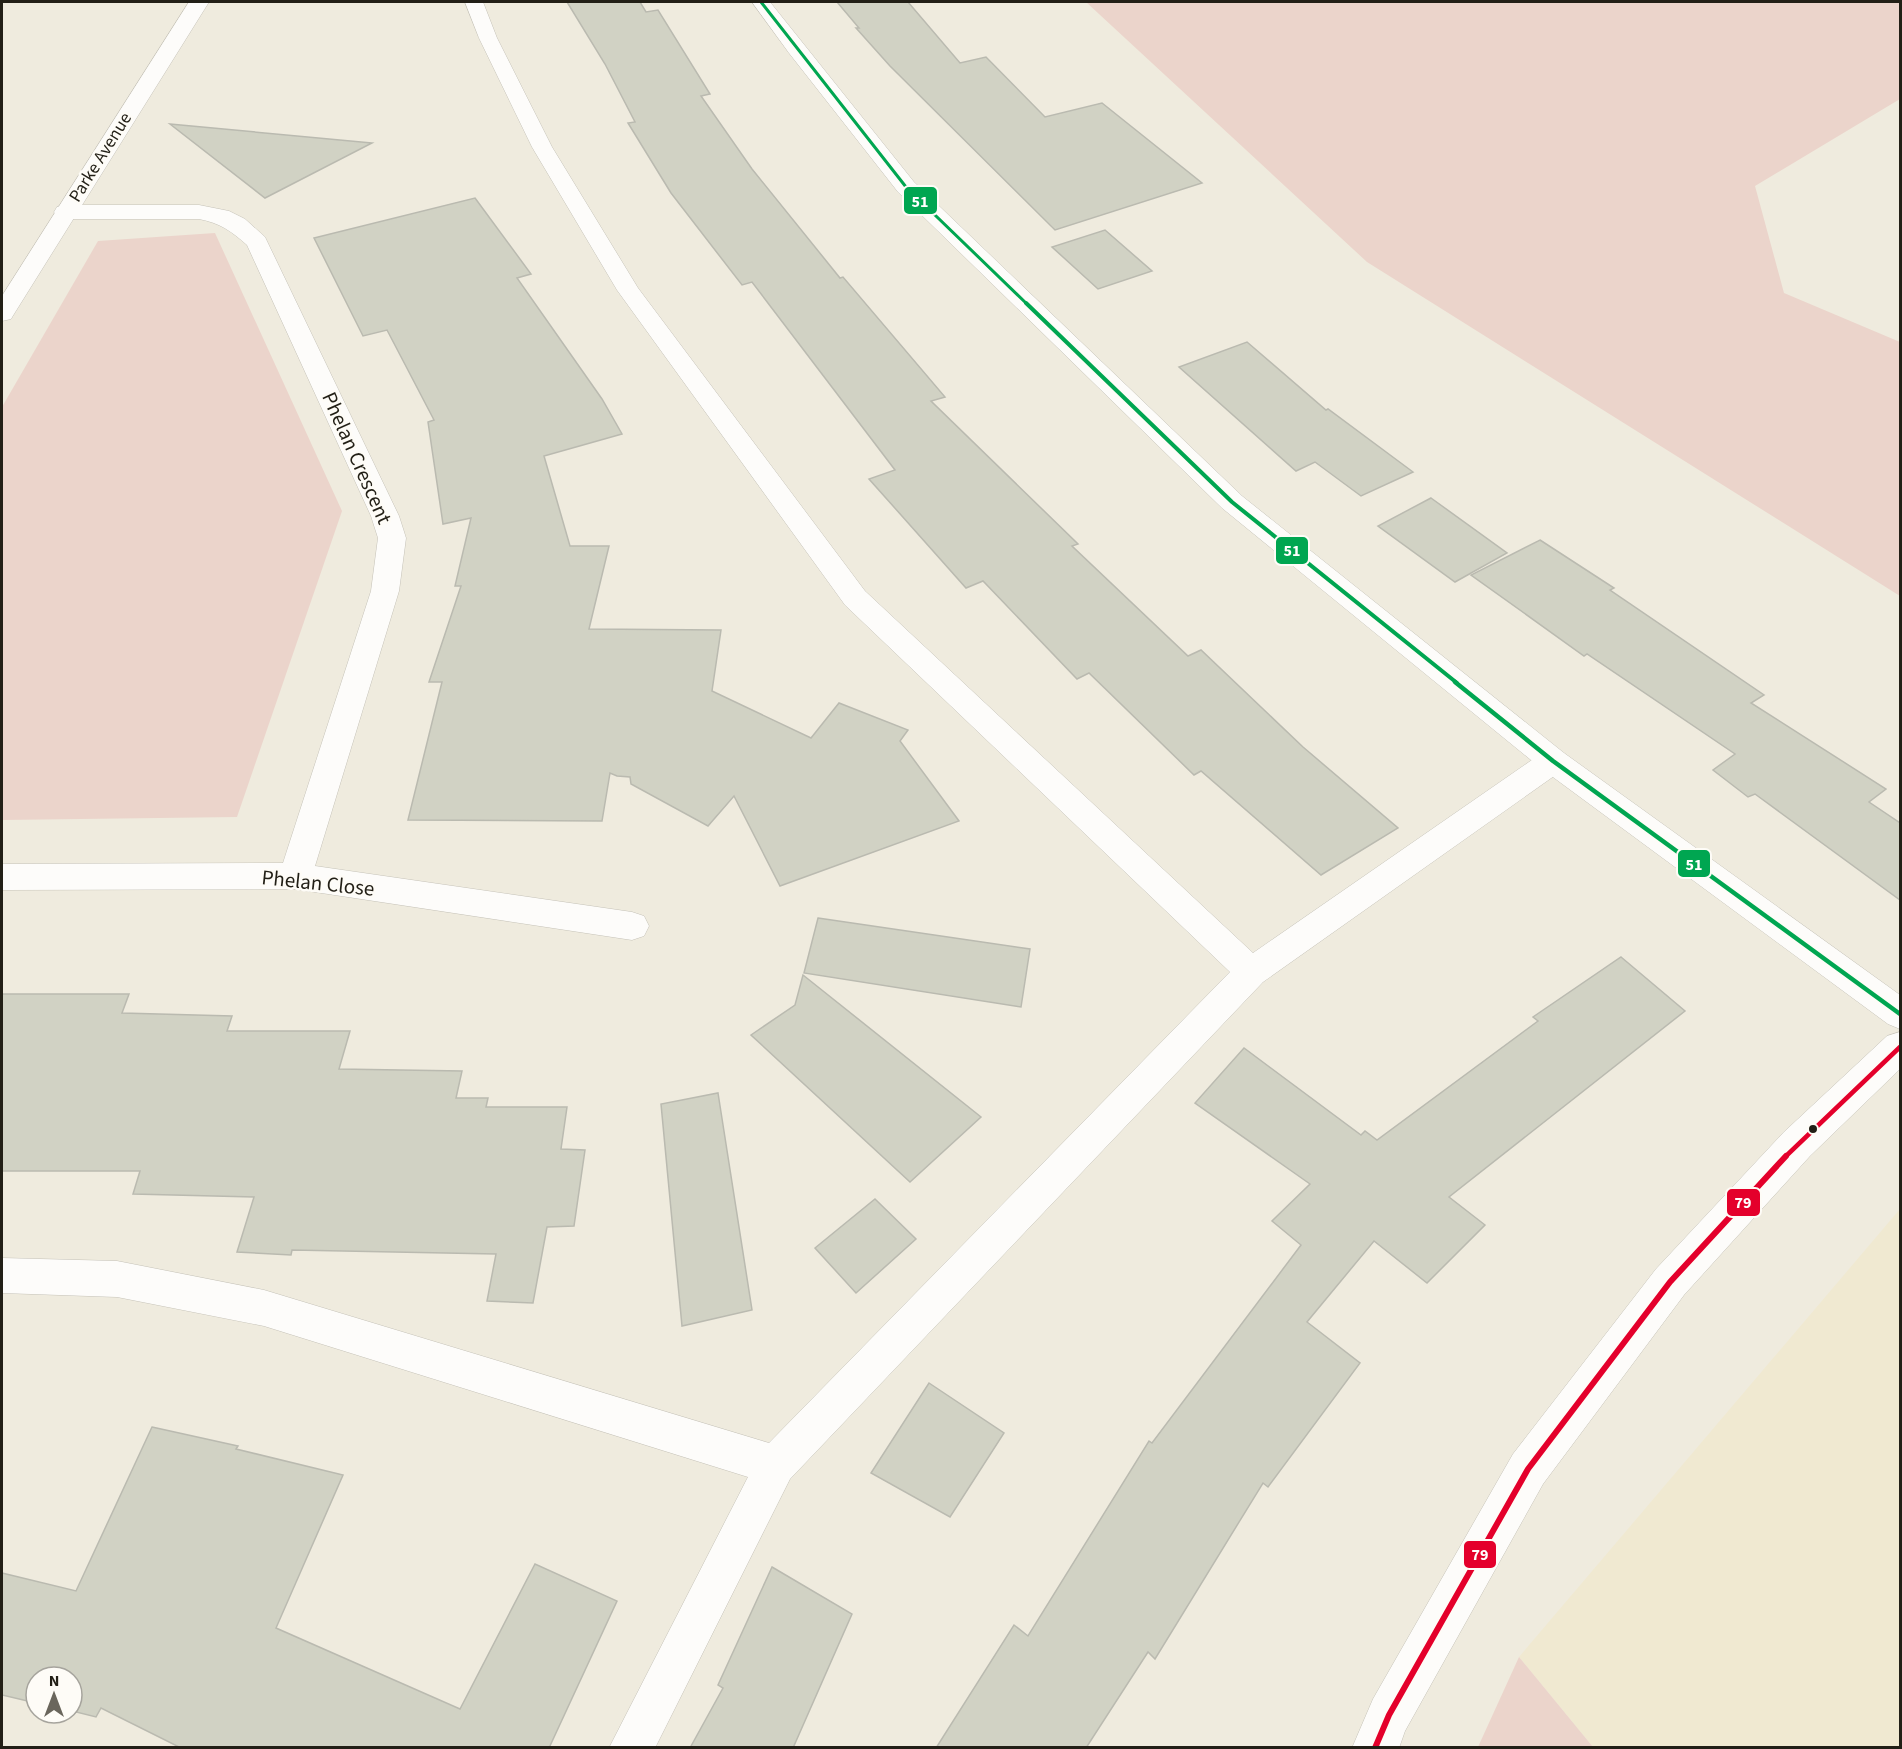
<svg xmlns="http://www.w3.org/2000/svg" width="1902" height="1749" viewBox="0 0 1902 1749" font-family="'Source Sans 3',sans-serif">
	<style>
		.built { fill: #f0e9d1 }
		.green { fill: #ebd4cb }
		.building { fill: #d1d2c4; stroke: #babab0; stroke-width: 1.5 }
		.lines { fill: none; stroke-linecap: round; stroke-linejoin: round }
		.service-casing { stroke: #c5c2b8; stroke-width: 1 }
		.minor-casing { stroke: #c5c2b8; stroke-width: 1 }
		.tertiary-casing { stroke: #c5c2b8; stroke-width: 1 }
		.service { fill: #fdfcfa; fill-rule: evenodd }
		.minor { fill: #fdfcfa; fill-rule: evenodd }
		.tertiary { fill: #fdfcfa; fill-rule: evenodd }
		.bus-1-far2-casing { stroke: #fefcf7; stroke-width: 6 }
		.bus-1-far1-casing { stroke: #fefcf7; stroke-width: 8 }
		.bus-1-casing { stroke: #fefcf7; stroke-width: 9 }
		.bus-2-far1-casing { stroke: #fefcf7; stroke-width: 9 }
		.bus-2-casing { stroke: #fefcf7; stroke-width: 10 }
		.bus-1-far2 { stroke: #00a651; stroke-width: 3 }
		.bus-1-far1 { stroke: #00a651; stroke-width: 4 }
		.bus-1 { stroke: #00a651; stroke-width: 4.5 }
		.bus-2-far1 { stroke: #e4002b; stroke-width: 4.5 }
		.bus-2 { stroke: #e4002b; stroke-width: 6 }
		.bus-dot { fill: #221f16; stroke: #fefcf7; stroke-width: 2 }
		.labels { text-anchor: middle; stroke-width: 5; stroke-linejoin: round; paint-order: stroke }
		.far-street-label { font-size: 18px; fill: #221f16; stroke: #fefcf7 }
		.street-label { font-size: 21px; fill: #221f16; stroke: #fefcf7 }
		.line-badge { stroke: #fefcf7; stroke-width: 2 }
		.badge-label { font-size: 16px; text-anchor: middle; font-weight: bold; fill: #fff }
	</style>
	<rect width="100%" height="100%" fill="#efebde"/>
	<path class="built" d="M1900,1209V1747H1593L1519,1657Z"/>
	<g class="green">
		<path d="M1086,2H1900V99L1755,186L1784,293L1900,342V596L1367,262Z"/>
		<path d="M215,233L342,511L237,817L2,820V407L98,241Z"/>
		<path d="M1519,1657L1593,1747H1478Z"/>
	</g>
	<g class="building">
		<path d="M567,2H640L646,12L658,10L710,94L701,96L752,169L840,278L843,277L945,397L931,401L1078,544L1072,546L1188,656L1201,650L1303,747L1398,828L1321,875L1201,771L1194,775L1089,673L1077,679L983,581L966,588L869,479L895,470L752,282L742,285L671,193L628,123L635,122L605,64Z"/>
		<path d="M837,2H908L960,63L986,57L1045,117L1102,103L1202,183L1055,230L890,66L856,28H859Z"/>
		<path d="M170,124L372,143L265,198Z"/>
		<path d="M475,198L531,274L517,278L602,399L622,434L544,456L570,546H609L589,629L721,630L712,691L811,738L839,703L908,730L900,741L959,821L780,886L734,796L708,826L631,784L630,777L617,776L610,773L602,821L408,820L442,682H429L461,586H455L471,518L443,524L428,422L434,420L387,330L363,336L314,238Z"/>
		<path d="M1105,230L1152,271L1098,289L1052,247Z"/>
		<path d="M1247,342L1326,410L1328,409L1413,472L1361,496L1315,462L1296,471L1179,367Z"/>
		<path d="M1431,498L1507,553L1455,582L1378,526Z"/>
		<path d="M1540,540L1614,588L1610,590L1764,695L1751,703L1886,789L1869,802L1900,823V900L1755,794L1748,797L1713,770L1735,754L1587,654L1584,656L1471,575Z"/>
		<path d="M818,918L1030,949L1021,1007L804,973Z"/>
		<path d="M1621,957L1685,1011L1449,1197L1485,1225L1427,1283L1374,1241L1307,1322L1360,1363L1268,1487L1263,1483L1155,1659L1148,1652L1086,1748H936L1014,1625L1028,1636L1149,1441L1152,1443L1301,1245L1272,1221L1310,1184L1195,1103L1244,1048L1361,1135L1365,1131L1377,1140L1538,1021L1533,1017Z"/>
		<path d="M803,975L981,1117L910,1182L751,1035L795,1005Z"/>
		<path d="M2,994H129L122,1013L232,1016L227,1031H350L339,1069L462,1071L456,1098H488L486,1107H567L561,1149L585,1150L574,1226L547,1227L533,1303L487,1301L496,1254L292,1250L291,1255L237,1252L254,1197L133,1194L140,1171H2Z"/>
		<path d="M718,1093L752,1310L682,1326L661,1104Z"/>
		<path d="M875,1199L916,1239L856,1293L815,1248Z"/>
		<path d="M929,1383L1004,1433L950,1517L871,1473Z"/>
		<path d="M152,1427L238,1446L236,1449L343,1475L276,1628L460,1709L535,1564L617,1601L549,1748H181L101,1708L96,1717L72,1711V1677H36V1703L2,1695V1573L76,1591Z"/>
		<path d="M772,1567L852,1614L793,1748H690L723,1688L718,1685Z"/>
	</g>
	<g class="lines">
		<defs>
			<path id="service" d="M465,2H483L497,38L552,147L638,288L865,591L1253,953L1542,753L1553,750L1564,753L1568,761L1564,769L1263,982L790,1479L655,1748H609L748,1477L264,1326L117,1297L2,1293V1258L117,1261L264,1290L769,1443L1230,972L845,605L617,290L532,147L479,38Z"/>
			<path id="minor" d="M65,205H199L229,211L245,219L265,237L399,516L406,538L399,591L315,866L632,912L644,916L649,926L644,936L632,940L295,889L2,890V864L283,863L371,591L378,538L371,516L247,245C231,231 220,223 199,219H65L57,217L54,212L57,207Z"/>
			<g id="tertiary">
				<path d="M189,2H209L14,314L11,319L2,321V296Z"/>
				<path d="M752,2H770L914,182L1242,496L1564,753L1900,995V1029L1888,1024L1542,769L1222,508L898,192L789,53Z"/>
				<path d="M1900,1032V1069L1810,1156L1684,1295L1543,1484L1405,1731L1399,1748H1352L1373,1699L1513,1454L1656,1269L1784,1132L1887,1036Z"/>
			</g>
		</defs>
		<use href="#service" class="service-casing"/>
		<use href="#minor" class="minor-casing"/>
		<use href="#tertiary" class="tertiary-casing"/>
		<use href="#service" class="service"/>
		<use href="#minor" class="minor"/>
		<use href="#tertiary" class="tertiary"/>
		<defs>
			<path id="bus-1-far2" d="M761,2L906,187L1027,304"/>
			<path id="bus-1-far1" d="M1026,303L1232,502L1457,683"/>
			<path id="bus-1" d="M1455,682L1553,761L1900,1014"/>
			<path id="bus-2-far1" d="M1785,1157L1900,1047"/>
			<path id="bus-2" d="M1375,1748L1389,1715L1528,1469L1670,1282L1786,1156"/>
		</defs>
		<use href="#bus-1-far2" class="bus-1-far2-casing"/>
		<use href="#bus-1-far1" class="bus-1-far1-casing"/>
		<use href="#bus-1" class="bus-1-casing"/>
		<use href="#bus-2-far1" class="bus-2-far1-casing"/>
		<use href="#bus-2" class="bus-2-casing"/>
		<use href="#bus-1-far2" class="bus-1-far2"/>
		<use href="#bus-1-far1" class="bus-1-far1"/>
		<use href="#bus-1" class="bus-1"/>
		<use href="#bus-2-far1" class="bus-2-far1"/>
		<use href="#bus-2" class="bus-2"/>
	</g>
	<circle class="bus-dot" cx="1813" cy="1129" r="5"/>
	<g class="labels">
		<g class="far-street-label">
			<text transform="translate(100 157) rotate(-58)" y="6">Parke Avenue</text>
		</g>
		<g class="street-label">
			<text transform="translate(357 458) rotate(66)" y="7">Phelan Crescent</text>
			<text transform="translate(318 883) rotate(6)" y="7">Phelan Close</text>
		</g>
	</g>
	<g class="line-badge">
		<rect x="903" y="186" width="35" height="29" rx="6" fill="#00a651"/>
		<rect x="1275" y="536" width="34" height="29" rx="6" fill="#00a651"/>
		<rect x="1677" y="849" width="34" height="29" rx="6" fill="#00a651"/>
		<rect x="1726" y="1188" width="35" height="29" rx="6" fill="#e4002b"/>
		<rect x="1463" y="1540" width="34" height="29" rx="6" fill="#e4002b"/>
	</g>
	<g class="badge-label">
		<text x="920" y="207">51</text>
		<text x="1292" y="556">51</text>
		<text x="1694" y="870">51</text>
		<text x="1743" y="1208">79</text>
		<text x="1480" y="1560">79</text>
	</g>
	<rect width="1902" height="1749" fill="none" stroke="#221f16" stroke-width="6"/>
	<g transform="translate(54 1695)"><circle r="28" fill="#fefcf7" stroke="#a6a49d" stroke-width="1.5"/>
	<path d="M0-4.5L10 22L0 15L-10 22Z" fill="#6a665c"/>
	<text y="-9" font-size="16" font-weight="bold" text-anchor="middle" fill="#221f16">N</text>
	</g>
</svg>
